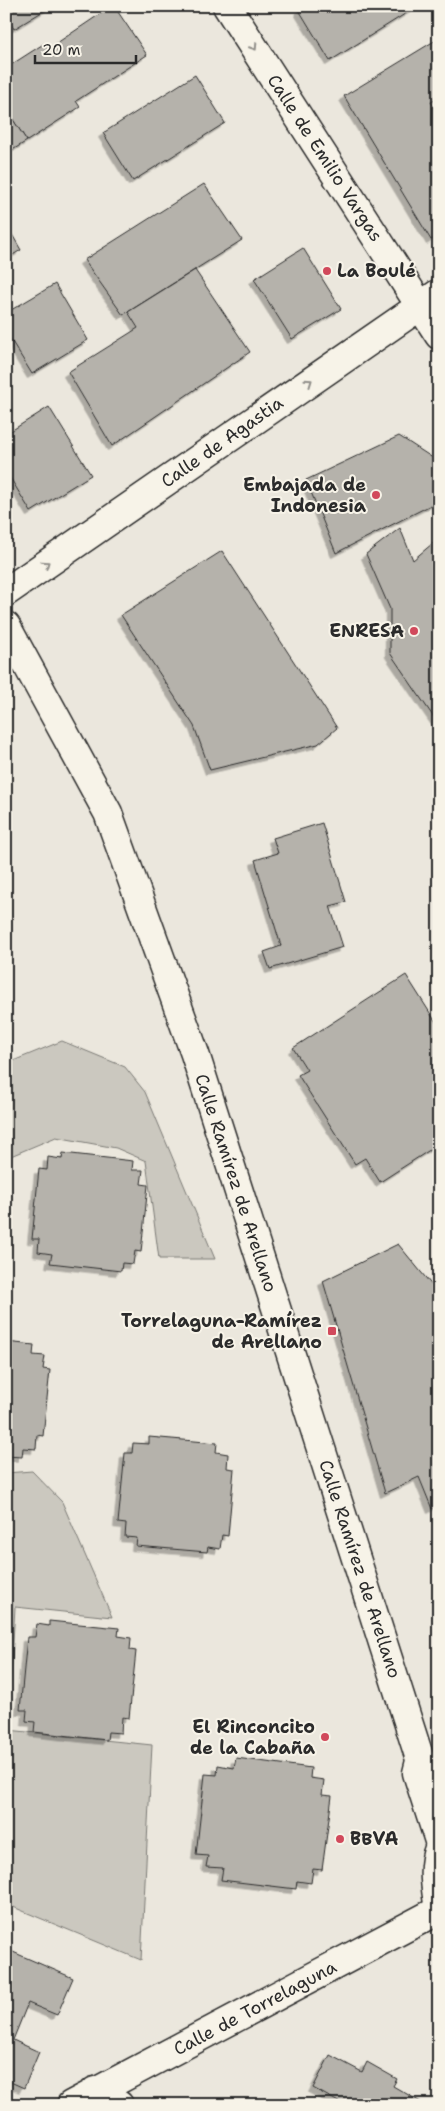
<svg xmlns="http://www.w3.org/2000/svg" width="445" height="2111" viewBox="0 0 445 2111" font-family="'Shantell Sans',sans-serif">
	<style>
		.green { fill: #cbc8bf; stroke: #7b7a75 }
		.building { fill: #b5b2ab; stroke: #2b2b2b; filter: url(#shadow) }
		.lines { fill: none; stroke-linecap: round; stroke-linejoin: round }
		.minor-casing { stroke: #2b2b2b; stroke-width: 31 }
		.tertiary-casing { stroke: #2b2b2b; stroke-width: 31 }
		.motorway-casing { stroke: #2b2b2b; stroke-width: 31 }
		.minor { stroke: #f7f3e8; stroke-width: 28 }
		.tertiary { stroke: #f7f3e8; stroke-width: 28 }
		.motorway { stroke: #f7f3e8; stroke-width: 28 }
		.oneway { stroke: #918f8a }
		.poi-dot { fill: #d1495b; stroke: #f7f3e8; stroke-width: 2 }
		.labels { text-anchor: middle; stroke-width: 4; stroke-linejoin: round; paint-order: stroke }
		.street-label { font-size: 18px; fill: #2b2b2b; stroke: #f7f3e8 }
		.poi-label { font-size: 18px; font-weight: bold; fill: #2b2b2b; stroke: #f7f3e8; text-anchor: end }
	</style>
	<defs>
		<filter id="shadow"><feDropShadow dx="-4.5" dy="4.5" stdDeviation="0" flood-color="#0004"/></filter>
	</defs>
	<rect width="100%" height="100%" fill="#ebe7dd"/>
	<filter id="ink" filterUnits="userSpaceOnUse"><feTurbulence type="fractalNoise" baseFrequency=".02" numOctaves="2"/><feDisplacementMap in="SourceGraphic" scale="10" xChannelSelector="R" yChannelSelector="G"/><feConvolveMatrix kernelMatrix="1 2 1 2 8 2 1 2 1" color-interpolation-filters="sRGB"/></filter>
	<g filter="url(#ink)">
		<g class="green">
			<path d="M62,1041L125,1067L145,1092L215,1259H159L146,1161L116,1148L56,1137L6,1158V1066L13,1061Z"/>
			<path d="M32,1471L62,1502L112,1617L15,1607L8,1730L152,1745L141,1960L6,1904V1473Z"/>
		</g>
		<g class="building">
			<path d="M6,6H49L50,7L14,29L6,16Z"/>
			<path d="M112,6H114L147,55L76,101L80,107L27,141L6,109V68L45,43L48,49Z"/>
			<path d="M304,6H416V7L330,61L299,10Z"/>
			<path d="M436,40L439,45V98L431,102L439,114V235L431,240L344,96Z"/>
			<path d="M195,75L225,123L133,181L103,133Z"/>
			<path d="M6,109L27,141L6,154Z"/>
			<path d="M204,184L242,240L123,315L84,260Z"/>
			<path d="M6,224L21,250L6,259Z"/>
			<path d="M303,248L341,309L292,339L254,279Z"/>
			<path d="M195,270L250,352L112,446L68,372L138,328L128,312Z"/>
			<path d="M55,284L88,340L32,374L6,332V313Z"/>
			<path d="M49,407L91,475L31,512L6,471V434Z"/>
			<path d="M399,436L439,462V501L336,553L306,480Z"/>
			<path d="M400,528L413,560L439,538V725L390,653V609L366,554Z"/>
			<path d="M222,551L337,728L318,744L210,770L194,726L121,615Z"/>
			<path d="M322,823L346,902L330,906L343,947L270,969L264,952L281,946L255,860L278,853L273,838Z"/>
			<path d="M406,975L439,1027V1144L380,1182L365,1158L355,1164L298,1075L307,1070L293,1048Z"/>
			<path d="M63,1153L133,1161L132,1170H143L141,1184L148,1185L141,1252L135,1251L133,1264L122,1263L121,1271L50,1263L52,1254L38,1252L39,1239H32L39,1169L47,1170L48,1157L62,1159Z"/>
			<path d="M398,1244L439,1294V1505L432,1509L419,1477L385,1493L323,1281Z"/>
			<path d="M6,1342L34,1345L33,1355L45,1356L43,1369L50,1370L43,1436L37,1435L36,1449L23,1448L22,1457L6,1456Z"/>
			<path d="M149,1437L217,1443L216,1452L228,1454L227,1468L234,1469L228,1536L222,1535L220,1549L208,1547L207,1552L136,1546L137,1538L125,1537L126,1524L118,1523L125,1453H132L133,1443L149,1444Z"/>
			<path d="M49,1621L119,1628L118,1636L131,1638L130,1650L136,1651L129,1718L122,1717L121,1733L108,1732L107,1740L34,1732L35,1722L26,1721L27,1710H20L27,1637H35L37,1624L49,1626Z"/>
			<path d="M236,1758L311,1768L310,1778L324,1780L322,1795L332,1796L322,1870L313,1869L311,1883L297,1881L296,1889L221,1880L223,1868L206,1867L208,1856L196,1855L205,1774L217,1775L218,1765L234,1768Z"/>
			<path d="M6,1949L73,1978L57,2015L28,2003L13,2040L39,2052L24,2088L6,2080Z"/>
			<path d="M330,2055L362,2072L367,2062L397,2079L393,2086L426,2105H344L313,2088Z"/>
		</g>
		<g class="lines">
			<defs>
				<g id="minor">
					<path d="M227,6L439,335"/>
					<path d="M6,592L439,293"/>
					<path d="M6,626L108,813L195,1054L420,1759L429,1769L439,1787"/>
					<path d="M419,1765L417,1773L439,1841"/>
					<path d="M439,1848C431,1869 436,1888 439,1910"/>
					<path d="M95,2091L119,2105"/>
				</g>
				<path id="tertiary" d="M71,2105L439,1910"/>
				<path id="motorway" d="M421,306L439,312"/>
			</defs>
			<use href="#minor" class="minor-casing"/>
			<use href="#tertiary" class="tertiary-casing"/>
			<use href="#motorway" class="motorway-casing"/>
			<use href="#minor" class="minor"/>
			<use href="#tertiary" class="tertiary"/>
			<use href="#motorway" class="motorway"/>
		</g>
		<defs><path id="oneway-chevron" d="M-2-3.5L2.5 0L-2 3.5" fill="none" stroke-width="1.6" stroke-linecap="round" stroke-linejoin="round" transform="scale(1.25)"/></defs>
		<g class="oneway">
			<use href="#oneway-chevron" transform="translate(254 47) rotate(57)"/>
			<use href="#oneway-chevron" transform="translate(309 382) rotate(-35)"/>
			<use href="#oneway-chevron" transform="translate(46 564) rotate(-35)"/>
		</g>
	</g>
	<g class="poi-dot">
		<circle cx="327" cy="271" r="5"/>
		<circle cx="376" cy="495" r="5"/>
		<circle cx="414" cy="631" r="5"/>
		<rect x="327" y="1326" width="10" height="10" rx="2.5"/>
		<circle cx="325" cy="1737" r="5"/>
		<circle cx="340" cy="1839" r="5"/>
	</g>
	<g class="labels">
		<g class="street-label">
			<text transform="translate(325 158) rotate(57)" y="6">Calle de Emilio Vargas</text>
			<text transform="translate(222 442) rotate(-35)" y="6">Calle de Agastia</text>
			<text transform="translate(236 1183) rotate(72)" y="6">Calle Ramírez de Arellano</text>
			<text transform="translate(360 1569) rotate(72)" y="6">Calle Ramírez de Arellano</text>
			<text transform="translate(255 2008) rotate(-28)" y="6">Calle de Torrelaguna</text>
		</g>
		<g class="poi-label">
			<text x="337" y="277" text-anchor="start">La Boulé</text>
			<text x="366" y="491">Embajada de<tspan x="366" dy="21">Indonesia</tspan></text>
			<text x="404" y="637">ENRESA</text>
			<text x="322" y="1327">Torrelaguna-Ramírez<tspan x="322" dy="21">de Arellano</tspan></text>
			<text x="315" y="1733">El Rinconcito<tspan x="315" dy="21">de la Cabaña</tspan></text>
			<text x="350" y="1845" text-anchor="start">BBVA</text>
		</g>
	</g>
	<rect width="445" height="2111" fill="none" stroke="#f7f3e8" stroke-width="25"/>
	<rect x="12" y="12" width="420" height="2086" fill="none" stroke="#2b2b2b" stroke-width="2" filter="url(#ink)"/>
	<path d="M35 55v8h101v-8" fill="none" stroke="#2b2b2b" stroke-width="2.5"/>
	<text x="42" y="55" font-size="15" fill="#2b2b2b" stroke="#f7f3e8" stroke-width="4" paint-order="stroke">20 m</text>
</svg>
